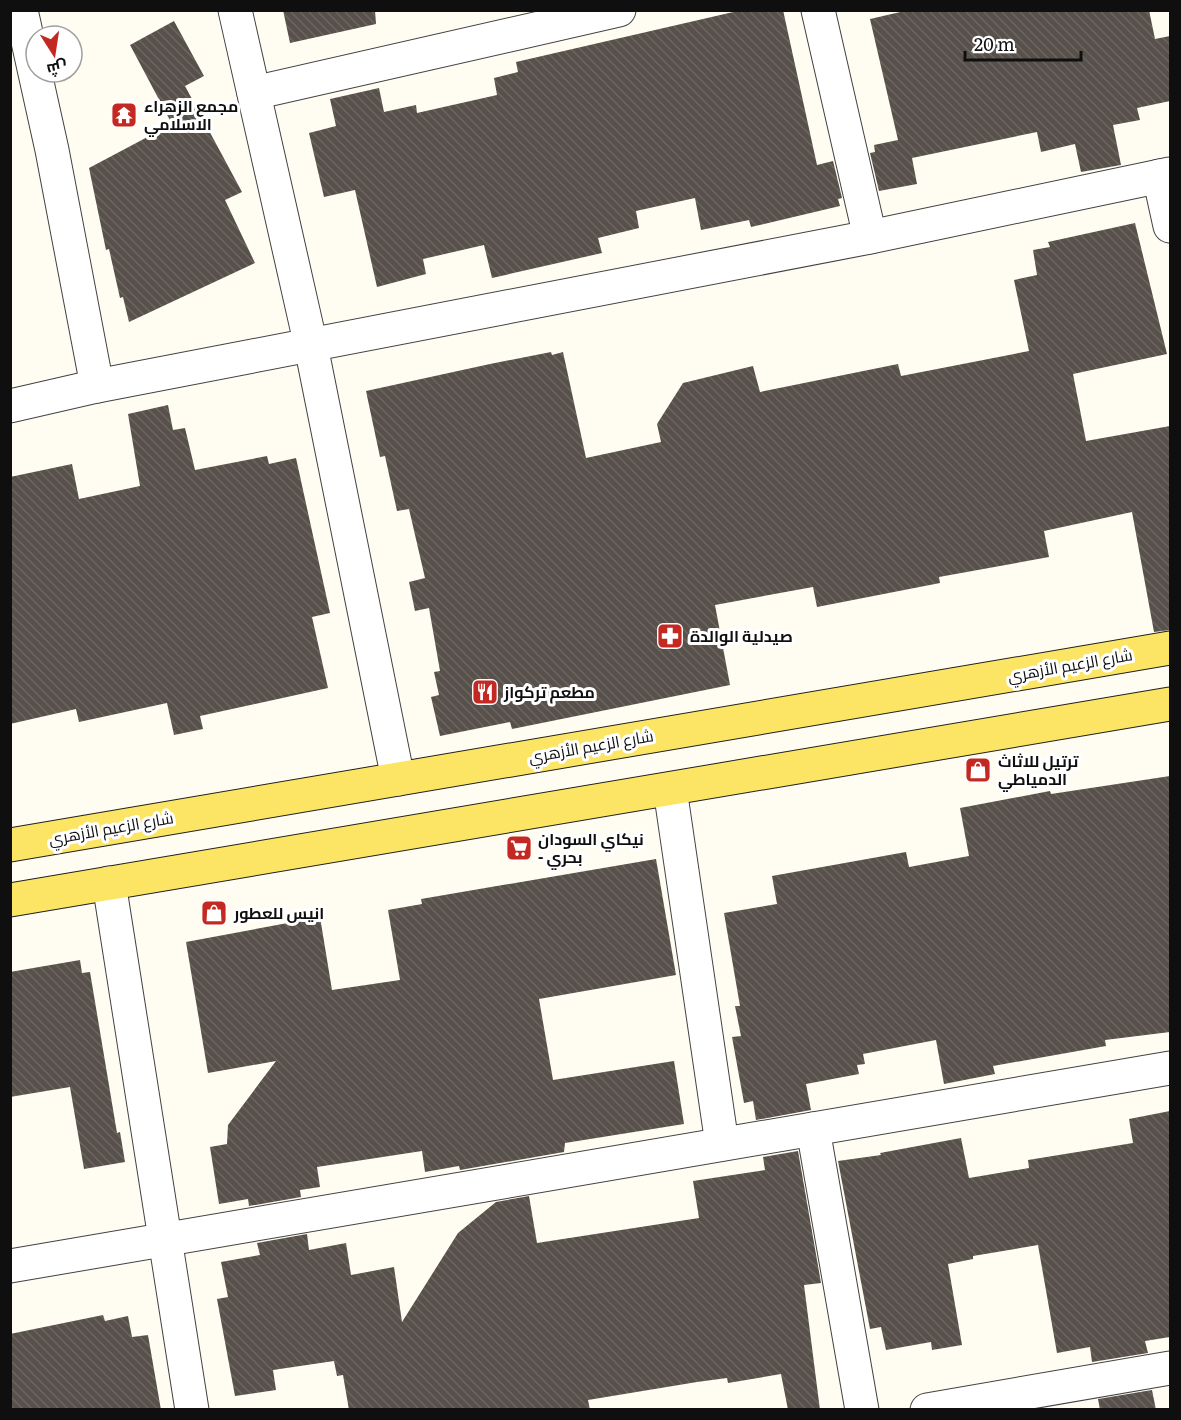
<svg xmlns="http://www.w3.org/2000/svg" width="1181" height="1420" viewBox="0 0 1181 1420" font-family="Literata,Cairo,serif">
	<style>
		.building { fill: url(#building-back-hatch) }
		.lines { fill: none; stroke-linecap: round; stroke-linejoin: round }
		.street-casing { stroke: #424242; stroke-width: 35 }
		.primary-casing { stroke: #202020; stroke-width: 35 }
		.street { stroke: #fff; stroke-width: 33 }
		.primary { stroke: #fce564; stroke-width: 33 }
		.labels { text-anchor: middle; stroke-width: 6; stroke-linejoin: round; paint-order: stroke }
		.poi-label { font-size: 16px; font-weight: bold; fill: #0f0f0f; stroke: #fff; text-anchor: start }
		.street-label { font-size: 16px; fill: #0f0f0f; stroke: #fff }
	</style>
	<defs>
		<pattern id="building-back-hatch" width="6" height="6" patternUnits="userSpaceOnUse" patternTransform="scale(1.5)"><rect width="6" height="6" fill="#58514b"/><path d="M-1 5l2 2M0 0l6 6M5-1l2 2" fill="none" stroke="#6b6561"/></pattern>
	</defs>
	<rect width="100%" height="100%" fill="#fffdf1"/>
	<g class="building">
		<path d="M283,10H375L376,24L290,43Z"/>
		<path d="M742,10H783L817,165L833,161L842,198L838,199L840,206L751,227L749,220L701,230L695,198L636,211L639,228L598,238L602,253L492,278L484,245L423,259L426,274L377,287L355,190L324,197L309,133L336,126L330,99L379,88L384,112L416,105L417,113L497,95L494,78L518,72L516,62Z"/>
		<path d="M909,10H1149L1155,39L1170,36V101L1137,108L1140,120L1113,125L1121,165L1081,172L1075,144L1041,152L1037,132L912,158L917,184L879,191L870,153L875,152L874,145L898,140L870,19Z"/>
		<path d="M174,21L204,76L185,86L242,192L225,200L255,263L129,322L123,297L120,298L109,249L106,250L89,168L172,124L130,45Z"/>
		<path d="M1135,223L1167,354L1073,374L1086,441L1170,426V630L1154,632L1132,512L1044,531L1049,557L939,577L940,583L817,607L813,587L715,605L730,685L512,729L510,722L440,736L431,697L439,695L434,672L440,671L429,608L415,611L409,582L425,578L409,509L397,511L385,456L380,457L366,391L490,364L551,352L552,355L563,352L586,458L661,442L657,424L683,383L753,366L760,392L898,364L901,376L1029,351L1014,280L1037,275L1033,250L1050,247L1048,242Z"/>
		<path d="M168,405L173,430L185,428L195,470L267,456L269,464L296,458L330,613L312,617L328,688L200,716L203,729L174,735L167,703L79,722L76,709L10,724V477L72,464L79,499L140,486L128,414Z"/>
		<path d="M1170,776V1032L1105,1040L1106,1046L993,1066L995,1074L944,1084L936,1040L863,1054L865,1064L857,1065L859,1074L806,1084L811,1110L756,1120L753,1101L744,1103L732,1037L741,1036L735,1006H740L724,913L777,904L772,876L906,852L909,867L969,856L960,808L1050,791L1051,794Z"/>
		<path d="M656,859L676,975L539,999L553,1080L674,1061L684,1124L565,1143L564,1152L460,1170L459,1166L425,1172L422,1151L317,1167L320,1187L300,1190L301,1197L249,1206L248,1199L219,1204L210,1147L227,1144L228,1125L276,1061L208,1073L186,942L320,917L332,990L400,980L388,910L422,904L421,899Z"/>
		<path d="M80,960L82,973L90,972L117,1133L120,1132L125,1162L84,1169L70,1087L10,1097V972Z"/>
		<path d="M1170,1111V1337L1145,1341L1148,1353L1092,1362L1090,1347L1057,1353L1038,1245L973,1256V1259L948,1264L962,1345L932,1350L931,1342L886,1350L881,1327L870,1329L838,1161L881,1155L880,1153L961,1138L969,1178L1029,1168L1028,1160L1133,1143L1129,1119Z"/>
		<path d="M798,1151L821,1283L804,1285L820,1410H788L781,1374L728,1383L727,1378L697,1382L588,1400L590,1410H349L343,1375L337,1376L334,1361L273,1370L276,1390L235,1396L217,1299L228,1297L221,1262L260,1255L257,1243L307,1234L309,1250L346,1243L351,1275L394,1267L402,1322L458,1233L496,1202L529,1196L537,1243L699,1218L693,1181L765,1170L763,1157Z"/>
		<path d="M103,1315L105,1321L128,1316L132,1337L148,1335L161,1410H10V1334Z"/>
		<path d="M1152,1390L1156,1410H1100L1098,1399Z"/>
	</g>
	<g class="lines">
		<defs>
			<g id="street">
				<path d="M21,10L52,150L97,386"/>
				<path d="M235,10L311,346L398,779"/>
				<path d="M818,10L870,237"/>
				<path d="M254,93L619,10"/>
				<path d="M1159,176L1170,226"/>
				<path d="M10,406L97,386L870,237L1170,174"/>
				<path d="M670,789L722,1144"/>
				<path d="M109,883L192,1410"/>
				<path d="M813,1129L862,1410"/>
				<path d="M10,1266L1170,1068"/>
				<path d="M927,1410L1170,1368"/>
			</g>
			<g id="primary">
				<path d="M10,845L1170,648"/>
				<path d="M10,900L1170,704"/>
			</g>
		</defs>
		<use href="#street" class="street-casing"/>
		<use href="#primary" class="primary-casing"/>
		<use href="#street" class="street"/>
		<use href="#primary" class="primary"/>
	</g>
	<defs>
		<symbol id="temple-square" viewBox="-11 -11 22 22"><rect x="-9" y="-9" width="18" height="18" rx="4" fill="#c42822" stroke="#fff"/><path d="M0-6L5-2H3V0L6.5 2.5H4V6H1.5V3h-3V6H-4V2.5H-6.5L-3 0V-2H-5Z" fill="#fff"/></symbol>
		<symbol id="pharmacy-square" viewBox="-11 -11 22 22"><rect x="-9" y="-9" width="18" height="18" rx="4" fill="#c42822" stroke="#fff"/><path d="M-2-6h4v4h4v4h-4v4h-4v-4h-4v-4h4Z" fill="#fff"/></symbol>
		<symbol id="restaurant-square" viewBox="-11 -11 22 22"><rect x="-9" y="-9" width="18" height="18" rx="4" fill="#c42822" stroke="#fff"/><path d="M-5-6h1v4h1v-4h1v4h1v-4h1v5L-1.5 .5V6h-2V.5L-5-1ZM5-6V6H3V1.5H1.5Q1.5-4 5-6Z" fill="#fff"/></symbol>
		<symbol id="shop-square" viewBox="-11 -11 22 22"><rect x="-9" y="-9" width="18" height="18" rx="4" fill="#c42822" stroke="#fff"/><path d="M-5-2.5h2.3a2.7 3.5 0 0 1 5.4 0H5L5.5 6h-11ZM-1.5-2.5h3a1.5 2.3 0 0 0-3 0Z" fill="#fff"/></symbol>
		<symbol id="supermarket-square" viewBox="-11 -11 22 22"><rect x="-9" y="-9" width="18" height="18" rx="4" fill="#c42822" stroke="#fff"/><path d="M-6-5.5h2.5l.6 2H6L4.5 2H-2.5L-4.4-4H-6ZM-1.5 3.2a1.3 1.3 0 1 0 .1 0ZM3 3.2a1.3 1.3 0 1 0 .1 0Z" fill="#fff"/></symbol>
	</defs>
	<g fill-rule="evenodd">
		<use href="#temple-square" x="109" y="100" width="30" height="30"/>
		<use href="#pharmacy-square" x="655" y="621" width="30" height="30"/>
		<use href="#restaurant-square" x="470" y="677" width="30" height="30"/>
		<use href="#shop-square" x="963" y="755" width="30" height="30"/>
		<use href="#supermarket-square" x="504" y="833" width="30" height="30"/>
		<use href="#shop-square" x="199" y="898" width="30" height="30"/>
	</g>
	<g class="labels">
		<g class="poi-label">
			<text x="144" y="112">مجمع الزهراء<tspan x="144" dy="18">الاسلامي</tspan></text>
			<text x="690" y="642">صيدلية الوالدة</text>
			<text x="504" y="698">مطعم تركواز</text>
			<text x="998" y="767">ترتيل للاثاث<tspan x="998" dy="18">الدمياطي</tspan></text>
			<text x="538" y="845">نيكاي السودان<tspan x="538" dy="18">- بحري</tspan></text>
			<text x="234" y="919">انيس للعطور</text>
		</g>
		<g class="street-label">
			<text transform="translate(1070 665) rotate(-10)" y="6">شارع الزعيم الأزهري</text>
			<text transform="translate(591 746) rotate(-10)" y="6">شارع الزعيم الأزهري</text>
			<text transform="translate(111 828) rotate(-10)" y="6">شارع الزعيم الأزهري</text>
		</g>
	</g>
	<rect width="1181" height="1420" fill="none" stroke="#0f0f0f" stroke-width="24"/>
	<g transform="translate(54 54) rotate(168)"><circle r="28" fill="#ffffff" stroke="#9f9f9f" stroke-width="1.5"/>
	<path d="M0-4.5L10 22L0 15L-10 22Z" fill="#c42822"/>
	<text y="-9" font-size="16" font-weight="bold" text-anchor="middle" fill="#0f0f0f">ش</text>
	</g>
	<path d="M965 51v9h116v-9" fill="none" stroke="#0f0f0f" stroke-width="3"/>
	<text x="974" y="51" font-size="18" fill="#0f0f0f" stroke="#ffffff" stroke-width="4.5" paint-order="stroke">20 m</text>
</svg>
